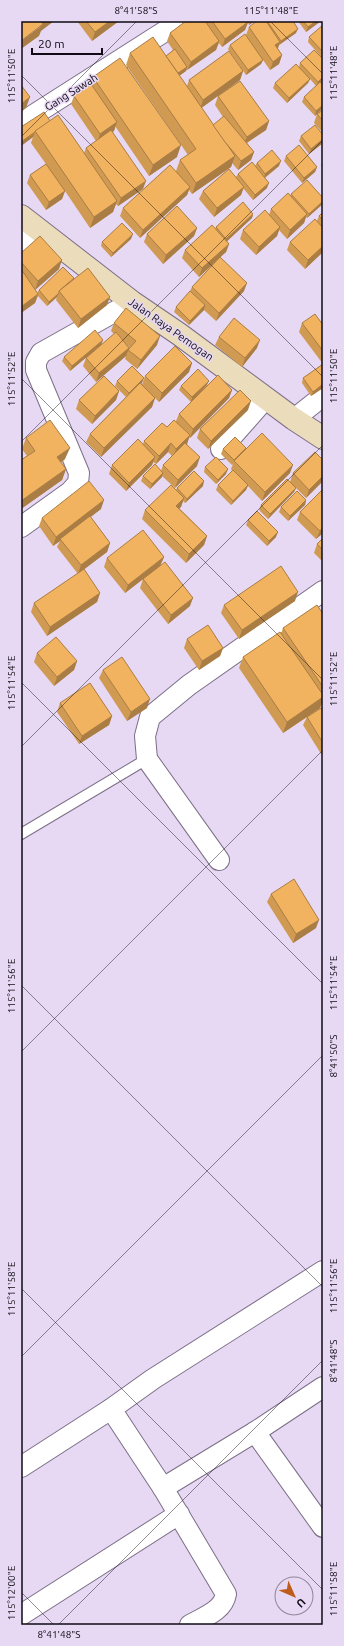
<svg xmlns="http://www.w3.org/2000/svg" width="344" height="1646" viewBox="0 0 344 1646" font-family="Ubuntu,sans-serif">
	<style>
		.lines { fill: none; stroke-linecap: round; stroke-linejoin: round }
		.lane-casing { stroke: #7c6f87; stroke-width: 12 }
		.street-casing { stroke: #7c6f87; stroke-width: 22 }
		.secondary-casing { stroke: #7c6f87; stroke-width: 24 }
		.lane { stroke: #fff; stroke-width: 10 }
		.street { stroke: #fff; stroke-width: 20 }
		.secondary { stroke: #ebdcbc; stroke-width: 22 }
		.wall { fill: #d09a53 }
		.shaded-wall { fill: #a97d44 }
		.building { fill: #f2b361; stroke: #a97d44 }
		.ticks { fill: none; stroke: #0f0a13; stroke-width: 1; stroke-opacity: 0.45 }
		.labels { text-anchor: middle; stroke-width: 3; stroke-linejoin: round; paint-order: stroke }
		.street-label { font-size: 11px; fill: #0f0a13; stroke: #e7d8f3 }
		.neatline { fill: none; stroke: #0f0a13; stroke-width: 1.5 }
		.ticks-label { font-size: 10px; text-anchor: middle; fill: #0f0a13 }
	</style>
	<rect width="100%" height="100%" fill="#e7d8f3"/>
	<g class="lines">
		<defs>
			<path id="lane" d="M21,834L147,759"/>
			<g id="street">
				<path d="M21,123L181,21"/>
				<path d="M21,242L37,228"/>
				<path d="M294,419L323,396"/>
				<path d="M221,449L266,398"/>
				<path d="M21,527L70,492L78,483L79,473L36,370V362L41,353L132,302"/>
				<path d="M219,860L147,759L145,736L150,717L189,685L323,591"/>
				<path d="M111,1409L163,1488L226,1594C223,1611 204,1617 190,1625"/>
				<path d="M255,1432L323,1527"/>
				<path d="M21,1467L111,1409L153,1379L323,1271"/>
				<path d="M163,1488L255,1432L323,1387"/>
				<path d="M21,1615L179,1514"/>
			</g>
			<path id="secondary" d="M21,216L132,302L179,334L294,419L323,438"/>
		</defs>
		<use href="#lane" class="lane-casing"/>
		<use href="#street" class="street-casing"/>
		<use href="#secondary" class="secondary-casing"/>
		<use href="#lane" class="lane"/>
		<use href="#street" class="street"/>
		<use href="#secondary" class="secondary"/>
	</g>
	<g class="wall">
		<path d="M77,21H119L92,41Z"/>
		<path d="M186,21H255L249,25L248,23L245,30L222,47L219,43L216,50L187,70V69L186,71L179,76L187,86L189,80L243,71L240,80L201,108L213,125L223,117L215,105L218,96L269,121L266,130L247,143L254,152L251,160L238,170L232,163L231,167L192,194L189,190L187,195L140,238L120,216L123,208L176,171L180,160L188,155L126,65L130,53L166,56L173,50L167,41L170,33Z"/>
		<path d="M257,21H293L296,33L279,45L278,49L282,55L279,64L270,70L263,60L261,64L246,75L228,49L230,45L246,35L249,27Z"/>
		<path d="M298,21H321L306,32Z"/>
		<path d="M323,25V59L308,42L309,37Z"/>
		<path d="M300,63L323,80L321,82L323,85V108L315,116L302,102L304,97L316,86L310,79L308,83L287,103L273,88L275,83L299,67Z"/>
		<path d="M93,77L177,157L149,176L115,126L114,131L112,132L143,189L118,206L116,204L113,212L90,228L65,191L62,199L46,210L27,183L30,175L46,164L31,143L33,137L21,146V127L50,121L84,153L86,148L96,141L71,104L74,96L90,84Z"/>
		<path d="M323,110V133L314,123L317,114Z"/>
		<path d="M323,135V143L309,154L299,141L301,136Z"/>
		<path d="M286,156L317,167L315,172L302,183L284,161Z"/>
		<path d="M323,160V168L321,166Z"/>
		<path d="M257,163L279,166L265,178L267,188L253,200L243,188L241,195L214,217L199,199L203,191L236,177L238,174L255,166Z"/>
		<path d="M291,194L323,198V203L307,218L306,217L304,223L287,239L279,230L277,236L256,255L240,239L243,230L269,215L271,209L290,196Z"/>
		<path d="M323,212V252L305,269L287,250L290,242L317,221L319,216Z"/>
		<path d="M253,214L252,218L227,241L229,244L226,252L220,257L244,291L216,321L204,310L189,325L174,312L176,307L190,291L192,287L220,258L199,277L182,258L185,250L215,229L216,227Z"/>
		<path d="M197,228L194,236L163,264L144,242L147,234Z"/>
		<path d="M131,239L111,257L101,246L102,242Z"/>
		<path d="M21,253L59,269L35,290L37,293L39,290L74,280L107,305L78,328L56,300L57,297L47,306L38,296L35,303L21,313Z"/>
		<path d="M114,323L157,345L137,369L125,359L128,350L130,348L127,345L129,348L126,356L96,382L83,366L86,358L114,334L111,331Z"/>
		<path d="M302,323L323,325V388L311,396L302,383L303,378L323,364L299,332Z"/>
		<path d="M219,337L257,348L242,367L215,345Z"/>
		<path d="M103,340L101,345L70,371L62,361L64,357Z"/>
		<path d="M192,363L189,372L159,402L142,385L145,376Z"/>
		<path d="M117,381L142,383L141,384L155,398L152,407L101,457L86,442L90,434L126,397L115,386Z"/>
		<path d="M207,385L191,402L179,390L181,386Z"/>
		<path d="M232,390L229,398L190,438L189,437L187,444L197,466L175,488L162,476V477L150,489L141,481L143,476L161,471L163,465L172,456L168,452L156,464L153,462L152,465L126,491L109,474L112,465L143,444L144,441L176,421L179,414Z"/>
		<path d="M119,391L116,400L92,424L76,409L79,400Z"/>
		<path d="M248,410L208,449L197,438L200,429Z"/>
		<path d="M26,438L65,459L61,463L66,469L62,480L21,509V460L27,456L22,449Z"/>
		<path d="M223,449L245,450L290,473L262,501L248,486L246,490L231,505L216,490L218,485L232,471L231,469L233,464L232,465L221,454Z"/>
		<path d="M205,467L226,474L216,484L204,472Z"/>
		<path d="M293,473L323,481L306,498L296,488L294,492L268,519L259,510L261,505L290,482Z"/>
		<path d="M203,486L185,503L183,501L181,507L179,508L207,536L204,545L186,563L142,519L145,510L176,490L177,488Z"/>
		<path d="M323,489V533L316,539L297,520L300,512Z"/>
		<path d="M306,500L305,505L288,521L279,512L281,507Z"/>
		<path d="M101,509L90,517L110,543L107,552L81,571L100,593L97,602L47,636L31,612L34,603L78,574L57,547L60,541L53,546L39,526L42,518Z"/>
		<path d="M248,520L276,537L267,546L246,525Z"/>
		<path d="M323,538V562L314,553L317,544Z"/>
		<path d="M164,557L160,566L125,593L104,567L107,558Z"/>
		<path d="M143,579L190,606L168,624L140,588Z"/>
		<path d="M295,601L239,639L221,613L224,605Z"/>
		<path d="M323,614V705L322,703L320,708L307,716L322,710L323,708V757L303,725L307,717L283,733L239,668L243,657L281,634L283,628Z"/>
		<path d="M187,639L223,648L220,656L199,670L184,648Z"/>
		<path d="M37,653L77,661L74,670L54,686L34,662Z"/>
		<path d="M103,670L147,708L127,721L99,678Z"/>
		<path d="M60,703L112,716L109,725L79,744L57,712Z"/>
		<path d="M271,894L316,928L293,943L267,902Z"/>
	</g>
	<g class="shaded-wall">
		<path d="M43,21H54L41,31L39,36L21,49V41L40,27L42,22Z"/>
		<path d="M110,21H119L92,41L95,32Z"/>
		<path d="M251,21H255L249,25Z"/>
		<path d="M316,21H321L306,32L308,27Z"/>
		<path d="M248,22L245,30L222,47L225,39Z"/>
		<path d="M298,29L296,33L279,45L281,41Z"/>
		<path d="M219,41L216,50L187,70L191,62Z"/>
		<path d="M280,42L277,50L275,45Z"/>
		<path d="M282,55L279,64L270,70L273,62Z"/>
		<path d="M263,60L261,64L246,75L248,70Z"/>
		<path d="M187,67L186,71L173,80L175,75Z"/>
		<path d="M243,71L240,80L200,109L203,100Z"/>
		<path d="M323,77V80L316,86L318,82Z"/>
		<path d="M310,79L308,83L287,103L289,98Z"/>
		<path d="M30,97L26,108L21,112V104Z"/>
		<path d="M323,105V108L315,116L316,111Z"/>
		<path d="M269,121L266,130L243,145L247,137Z"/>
		<path d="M117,122L114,131L97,143L100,134Z"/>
		<path d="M35,133L33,137L21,146V142Z"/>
		<path d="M323,139V143L309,154L311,149Z"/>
		<path d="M181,145L177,157L149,176L153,165Z"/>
		<path d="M254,152L251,160L238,170L241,161Z"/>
		<path d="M235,156L231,167L192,194L196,183Z"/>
		<path d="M281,161L279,166L264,178L265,174Z"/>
		<path d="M317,167L315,172L302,183L304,178Z"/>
		<path d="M146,181L143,189L118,206L121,198Z"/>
		<path d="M269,183L267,188L253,200L255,195Z"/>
		<path d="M190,187L187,195L140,238L143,230Z"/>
		<path d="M244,187L241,195L214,217L217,208Z"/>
		<path d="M65,191L62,199L46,210L49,202Z"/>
		<path d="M117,201L113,212L90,228L94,217Z"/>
		<path d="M323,201V204L307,218L309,214Z"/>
		<path d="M253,214L252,218L224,244L226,239Z"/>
		<path d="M307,214L304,223L287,239L290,230Z"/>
		<path d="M280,227L277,236L256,255L259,247Z"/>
		<path d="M197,228L194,236L163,264L166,255Z"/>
		<path d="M133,234L131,239L111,257L113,253Z"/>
		<path d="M229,244L226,252L199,277L202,268Z"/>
		<path d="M323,246V252L305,269L308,260Z"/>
		<path d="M62,260L59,269L35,290L38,281Z"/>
		<path d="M247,283L244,291L216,321L219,313Z"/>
		<path d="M59,293L57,297L47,306L49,302Z"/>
		<path d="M38,294L35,303L21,313V307Z"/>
		<path d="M110,297L107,305L78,328L81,319Z"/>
		<path d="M205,305L204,310L189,325L190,321Z"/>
		<path d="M160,336L157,345L137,369L141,360Z"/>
		<path d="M103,340L101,345L70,371L72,366Z"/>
		<path d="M260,340L257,348L242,367L245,358Z"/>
		<path d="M129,348L126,356L96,382L99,373Z"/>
		<path d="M192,363L189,372L159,402L162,393Z"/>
		<path d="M144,378L142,383L127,398L129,393Z"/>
		<path d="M209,381L207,385L191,402L192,397Z"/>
		<path d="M323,384V388L311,396L313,392Z"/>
		<path d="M232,390L229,398L190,438L193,429Z"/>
		<path d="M119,391L116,400L92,424L95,416Z"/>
		<path d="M155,398L152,407L101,457L104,448Z"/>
		<path d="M251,401L248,410L208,449L211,441Z"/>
		<path d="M190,435L187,444L173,458L176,449Z"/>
		<path d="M171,443L168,452L156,464L159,456Z"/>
		<path d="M70,448L65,459L53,468L57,457Z"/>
		<path d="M155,457L152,465L126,491L129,483Z"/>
		<path d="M200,457L197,466L175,488L178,480Z"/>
		<path d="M293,465L290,473L262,501L265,492Z"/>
		<path d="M66,469L62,480L21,509V501Z"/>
		<path d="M228,469L226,474L216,484L218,480Z"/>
		<path d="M163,473L162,477L150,489L152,484Z"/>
		<path d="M323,476V481L306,498L309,490Z"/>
		<path d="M204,481L203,486L185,503L187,499Z"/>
		<path d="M248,485L246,490L231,505L233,501Z"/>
		<path d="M296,488L294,492L268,519L270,514Z"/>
		<path d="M184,498L181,507L173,514L176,506Z"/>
		<path d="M104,500L101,509L61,540L60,539V541L53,546L56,537Z"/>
		<path d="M306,500L305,505L288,521L290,516Z"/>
		<path d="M323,527V533L316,539L320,531Z"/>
		<path d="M278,532L276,537L267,546L269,541Z"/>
		<path d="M207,536L204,545L186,563L189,554Z"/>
		<path d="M110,543L107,552L78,574L81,565Z"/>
		<path d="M164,557L160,566L125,593L128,585Z"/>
		<path d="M298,592L295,601L239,639L242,630Z"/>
		<path d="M100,593L97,602L47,636L50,627Z"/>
		<path d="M193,598L190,606L168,624L171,615Z"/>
		<path d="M223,648L220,656L199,670L202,661Z"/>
		<path d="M77,661L74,670L54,686L57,677Z"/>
		<path d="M323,697V699L320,708L283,733L287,722Z"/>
		<path d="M150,699L147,708L127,721L131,712Z"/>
		<path d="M112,716L109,725L79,744L82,736Z"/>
		<path d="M319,920L316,928L293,943L296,934Z"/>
	</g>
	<g class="building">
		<path d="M21,21H41L43,24L21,41Z"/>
		<path d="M86,21H110L95,32Z"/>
		<path d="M186,21H205L219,41L191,62L170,33Z"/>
		<path d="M212,21H248V22L225,39Z"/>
		<path d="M257,21H266L280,42L275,45L282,55L273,62L249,27Z"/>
		<path d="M267,21H293L298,29L281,41Z"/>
		<path d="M303,21H316L308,27Z"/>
		<path d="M323,25V52L309,37Z"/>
		<path d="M245,34L263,60L248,70L230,45Z"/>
		<path d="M153,37L235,156L196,183L180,160L196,149L130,53Z"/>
		<path d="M175,49L187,67L178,73L166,56Z"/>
		<path d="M314,50L323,59V77L318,82L300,63Z"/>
		<path d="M229,51L243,71L203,100L189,80Z"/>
		<path d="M120,58L181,145L153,165L93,77Z"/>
		<path d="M296,64L310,79L289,98L275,83Z"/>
		<path d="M240,81L269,121L247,137L218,96Z"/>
		<path d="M320,82L323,85V105L316,111L304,97Z"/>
		<path d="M91,84L117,122L100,134L74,96Z"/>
		<path d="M21,85L30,97L21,104Z"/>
		<path d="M323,110V121L317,114Z"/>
		<path d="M44,112L50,121L21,142V127Z"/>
		<path d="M58,115L117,201L94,217L35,131Z"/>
		<path d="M224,116L254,152L241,161L225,142L213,125Z"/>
		<path d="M315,125L323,135V139L311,149L301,136Z"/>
		<path d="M111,130L146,181L121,198L86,148Z"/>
		<path d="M299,145L317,167L304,178L286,156Z"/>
		<path d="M272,150L281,161L265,174L257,163Z"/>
		<path d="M252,162L269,183L255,195L238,174Z"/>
		<path d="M46,164L65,191L49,202L30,175Z"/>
		<path d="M170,165L190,187L143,230L123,208Z"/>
		<path d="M229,169L244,187L217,208L203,191Z"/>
		<path d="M307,180L323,198V201L309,214L291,194Z"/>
		<path d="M288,193L307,214L290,230L271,209Z"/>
		<path d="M243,202L253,214L226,239L216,227Z"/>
		<path d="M177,206L197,228L166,255L147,234Z"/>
		<path d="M265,210L280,227L259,247L243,230Z"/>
		<path d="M323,212V220L319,216Z"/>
		<path d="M315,219L323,228V246L308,260L290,242Z"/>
		<path d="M122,223L133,234L113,253L102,242Z"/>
		<path d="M212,225L229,244L202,268L185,250Z"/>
		<path d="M40,236L62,260L38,281L21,262V253Z"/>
		<path d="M220,257L247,283L219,313L192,287Z"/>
		<path d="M63,267L74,278L59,291V293L49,302L39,290Z"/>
		<path d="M88,268L110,297L81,319L59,291Z"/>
		<path d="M21,269L38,294L21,307Z"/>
		<path d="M190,291L205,305L190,321L176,307Z"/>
		<path d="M126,308L160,336L141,360L128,350L136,341L114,323Z"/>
		<path d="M315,314L323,325V351L302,323Z"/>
		<path d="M234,318L260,340L245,358L219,337Z"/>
		<path d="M95,330L103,340L72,366L64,357Z"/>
		<path d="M116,332L129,348L99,373L86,358Z"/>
		<path d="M175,346L192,363L162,393L145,376Z"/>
		<path d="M323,364V384L313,392L303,378Z"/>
		<path d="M132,366L144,378L129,393L117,381Z"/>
		<path d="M198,369L209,381L192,397L181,386Z"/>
		<path d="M218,375L232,390L193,429L179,414Z"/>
		<path d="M104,376L119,391L95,416L79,400Z"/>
		<path d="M140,383L155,398L104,448L90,434Z"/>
		<path d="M240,390L251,401L211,441L200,429Z"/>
		<path d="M50,420L70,448L57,457L66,469L21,501V460L35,451L26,438Z"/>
		<path d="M174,420L190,435L176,449L171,443L159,456L144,441L162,423L167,427Z"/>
		<path d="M262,433L293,465L265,492L234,461Z"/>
		<path d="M235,437L246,448L234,460L223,449Z"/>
		<path d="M138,439L155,457L129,483L112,465Z"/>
		<path d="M185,443L200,457L178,480L163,465Z"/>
		<path d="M315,452L323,460V476L309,490L293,473Z"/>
		<path d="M216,457L228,469L218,480L205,467Z"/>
		<path d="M155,464L163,473L152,484L143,476Z"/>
		<path d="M233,470L248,485L233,501L218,485Z"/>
		<path d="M194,471L204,481L187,499L177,488Z"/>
		<path d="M287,479L296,488L270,514L261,505Z"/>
		<path d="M89,481L104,500L56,537L42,518Z"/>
		<path d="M171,485L184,498L176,506L207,536L189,554L145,510Z"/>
		<path d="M323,489V527L320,531L300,512Z"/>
		<path d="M297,491L306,500L290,516L281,507Z"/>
		<path d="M257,511L278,532L269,541L248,520Z"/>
		<path d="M90,516L110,543L81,565L60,539Z"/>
		<path d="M143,530L164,557L128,585L107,558Z"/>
		<path d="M323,538V550L317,544Z"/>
		<path d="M165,562L193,598L171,615L143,579Z"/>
		<path d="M281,566L298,592L242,630L224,605Z"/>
		<path d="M84,569L100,593L50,627L34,603Z"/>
		<path d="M317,605L323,614V687L283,628Z"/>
		<path d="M208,625L223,648L202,661L187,639Z"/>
		<path d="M280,632L323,695V697L287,722L243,657Z"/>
		<path d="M56,637L77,661L57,677L37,653Z"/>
		<path d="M122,657L150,699L131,712L103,670Z"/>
		<path d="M90,683L112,716L82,736L60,703Z"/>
		<path d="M321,708L323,711V743L307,717Z"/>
		<path d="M294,879L319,920L296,934L271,894Z"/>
	</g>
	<path class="ticks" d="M270,21L323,74M21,75L323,377M21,137L137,21M21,378L323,680M21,442L323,140M21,682L323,984M21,747L323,445M21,985L323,1287M21,1052L323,750M21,1288L323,1590M21,1357L323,1055M21,1592L54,1625M58,1625L323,1360"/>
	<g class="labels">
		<g class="street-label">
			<text transform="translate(71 92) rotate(-32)" y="4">Gang Sawah</text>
			<text transform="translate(171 329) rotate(35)" y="4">Jalan Raya Pemogan</text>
		</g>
	</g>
	<rect width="344" height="1646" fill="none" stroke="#e7d8f3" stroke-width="44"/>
	<g transform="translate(294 1596) rotate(135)"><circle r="19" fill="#e7d8f3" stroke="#918699"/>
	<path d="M0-3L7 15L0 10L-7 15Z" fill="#bd5c1b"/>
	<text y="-6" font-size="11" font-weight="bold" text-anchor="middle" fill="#0f0a13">U</text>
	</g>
	<path d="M32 48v6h70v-6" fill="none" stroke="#0f0a13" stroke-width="2"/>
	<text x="38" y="48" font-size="12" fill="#0f0a13" stroke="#e7d8f3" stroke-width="3" paint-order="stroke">20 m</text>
	<rect x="22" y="22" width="300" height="1602" class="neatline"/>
	<g class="ticks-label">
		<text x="136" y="14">8°41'58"S</text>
		<text x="271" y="14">115°11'48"E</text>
		<text transform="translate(333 73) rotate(-90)" y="4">115°11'48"E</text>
		<text transform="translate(11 76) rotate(-90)" y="4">115°11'50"E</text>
		<text transform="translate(333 376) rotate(-90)" y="4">115°11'50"E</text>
		<text transform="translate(11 379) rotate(-90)" y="4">115°11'52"E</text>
		<text transform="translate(333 679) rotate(-90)" y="4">115°11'52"E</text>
		<text transform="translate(11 683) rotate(-90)" y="4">115°11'54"E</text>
		<text transform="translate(333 983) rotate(-90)" y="4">115°11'54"E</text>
		<text transform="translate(11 986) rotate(-90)" y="4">115°11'56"E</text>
		<text transform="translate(333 1056) rotate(-90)" y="4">8°41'50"S</text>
		<text transform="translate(333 1286) rotate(-90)" y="4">115°11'56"E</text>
		<text transform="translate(11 1289) rotate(-90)" y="4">115°11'58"E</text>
		<text transform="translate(333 1361) rotate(-90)" y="4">8°41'48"S</text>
		<text transform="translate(333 1589) rotate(-90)" y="4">115°11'58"E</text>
		<text transform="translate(11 1593) rotate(-90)" y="4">115°12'00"E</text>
		<text x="59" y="1638">8°41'48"S</text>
	</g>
</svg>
